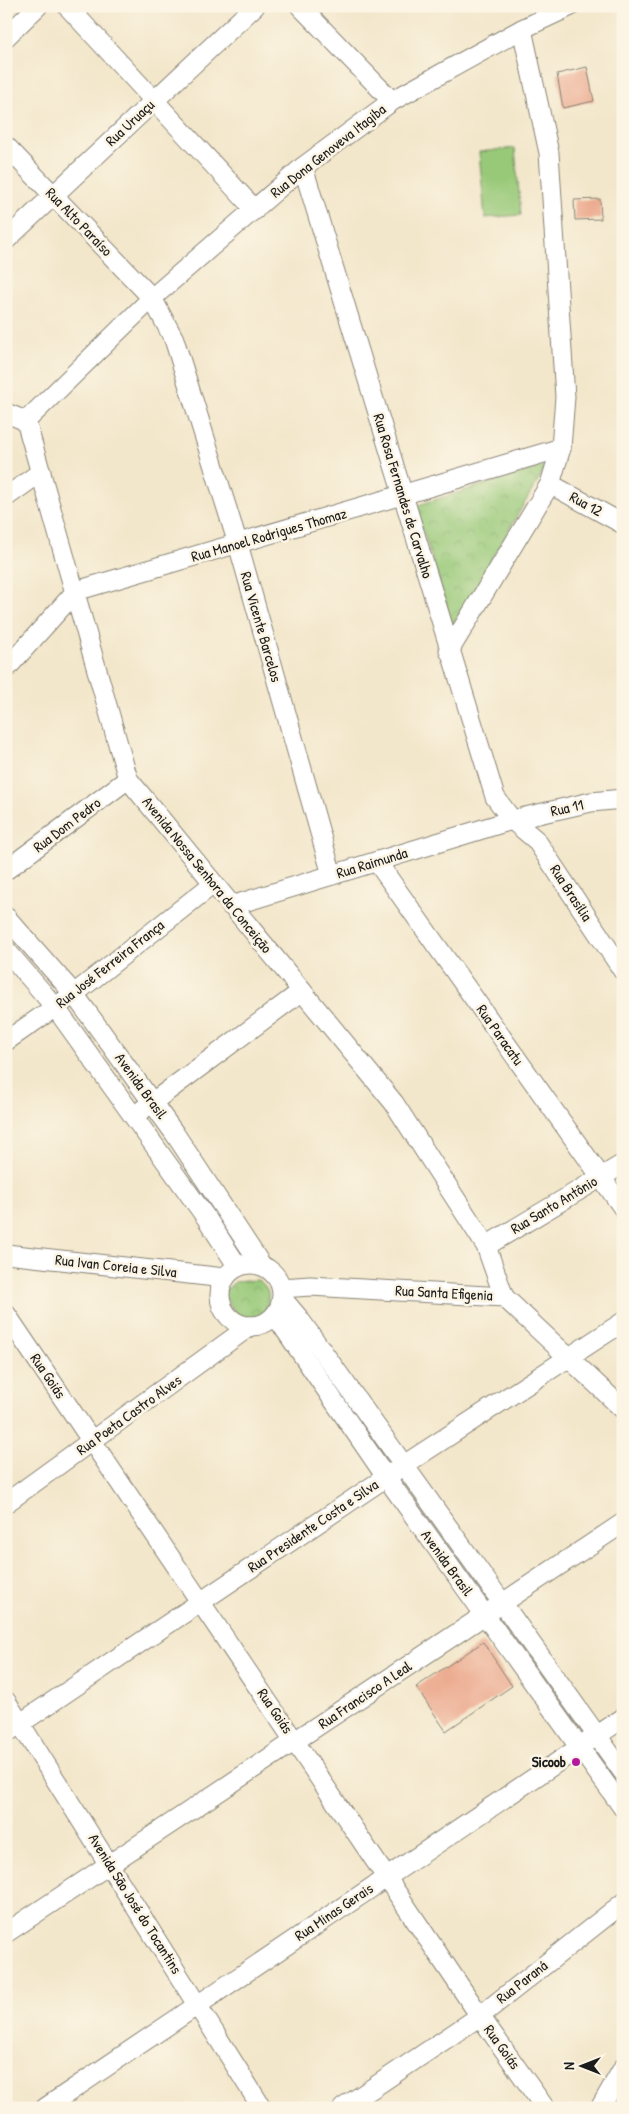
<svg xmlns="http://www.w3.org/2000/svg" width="629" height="2114" font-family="'Patrick Hand',sans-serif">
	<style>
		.park { fill: url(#park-crowns); stroke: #5a724a }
		.pitch { fill: #98c978; stroke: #5a724a }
		.building { fill: #ecac91 }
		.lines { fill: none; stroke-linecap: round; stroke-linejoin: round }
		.minor-casing { stroke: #888274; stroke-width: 21 }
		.minor { stroke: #fff; stroke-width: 19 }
		.poi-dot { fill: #b5179e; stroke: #fcf5e5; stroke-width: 2 }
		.labels { text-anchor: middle; stroke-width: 5; stroke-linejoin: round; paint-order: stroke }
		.street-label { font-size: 15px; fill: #1c1c1c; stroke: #fcf5e5 }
		.poi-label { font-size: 15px; font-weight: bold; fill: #1c1c1c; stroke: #fcf5e5; text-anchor: end }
	</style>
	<defs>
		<pattern id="park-crowns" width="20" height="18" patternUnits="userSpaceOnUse" patternTransform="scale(1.25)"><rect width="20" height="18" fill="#98c978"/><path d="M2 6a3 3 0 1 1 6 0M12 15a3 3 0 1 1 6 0" fill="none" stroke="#82ac67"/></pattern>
	</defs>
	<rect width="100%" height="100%" fill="#fcf5e5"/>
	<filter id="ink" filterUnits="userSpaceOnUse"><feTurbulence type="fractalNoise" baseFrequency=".02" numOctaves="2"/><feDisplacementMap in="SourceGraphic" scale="10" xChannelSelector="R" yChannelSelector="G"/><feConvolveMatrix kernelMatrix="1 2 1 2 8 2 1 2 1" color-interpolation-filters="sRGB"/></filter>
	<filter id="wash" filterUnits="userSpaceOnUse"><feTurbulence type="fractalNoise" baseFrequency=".0096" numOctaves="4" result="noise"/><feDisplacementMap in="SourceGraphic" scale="20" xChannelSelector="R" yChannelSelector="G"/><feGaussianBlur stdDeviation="1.12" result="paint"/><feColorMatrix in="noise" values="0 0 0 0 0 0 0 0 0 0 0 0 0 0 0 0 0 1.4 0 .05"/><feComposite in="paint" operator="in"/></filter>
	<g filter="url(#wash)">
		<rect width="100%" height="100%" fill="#f3e7cb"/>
		<!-- park -->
		<g class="park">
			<polygon points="547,465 453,625 415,506"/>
			<path d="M258 1280C271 1288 270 1299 265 1313L248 1322 239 1318 224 1295V1291L235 1282Z"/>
		</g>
		<!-- pitch -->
		<polygon class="pitch" points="515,148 521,215 485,218 479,152"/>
		<g id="blocks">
			<!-- building -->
			<g class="building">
				<polygon points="587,67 594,101 563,108 557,74"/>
				<polygon points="600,199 601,219 575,220 574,200"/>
				<polygon points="483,1642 512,1686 446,1731 416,1687"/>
			</g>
		</g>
	</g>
	<g filter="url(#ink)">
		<use href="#blocks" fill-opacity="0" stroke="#888274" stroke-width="1"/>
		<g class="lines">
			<!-- minor casing -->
			<g class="minor-casing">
				<g id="minor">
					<polyline points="67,6 255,210"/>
					<polyline points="300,6 392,101"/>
					<polyline points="6,37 38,6"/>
					<polyline points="6,146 152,298 174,339 238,544 332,875"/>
					<polyline points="303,167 495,797 512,820 536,840 623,971"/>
					<polyline points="6,240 255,6"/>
					<polyline points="6,413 26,421 128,779 394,1103 486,1246 504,1297"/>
					<polyline points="26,421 152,298 303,167 392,101 522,29 571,6"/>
					<polyline points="550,484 623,524"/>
					<polyline points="6,497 41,472"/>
					<polyline points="449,651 550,484 561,448 565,397 549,153 522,29"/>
					<polyline points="6,669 76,591 561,448"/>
					<polyline points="377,862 623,1208"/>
					<polyline points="6,870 128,779"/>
					<polyline points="231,906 512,820 591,802 623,799"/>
					<polyline points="6,917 74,994 175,1134 262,1266"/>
					<polyline points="6,950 55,1007 207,1219 238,1267"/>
					<polyline points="6,1041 74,994 213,884"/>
					<polyline points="142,1110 302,991"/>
					<polyline points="486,1246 623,1164"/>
					<polyline points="6,1254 225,1278"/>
					<circle cx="251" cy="1295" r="31"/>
					<polyline points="282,1288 310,1286 504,1297 623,1409"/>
					<polyline points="282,1298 298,1317 623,1772"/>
					<polyline points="6,1314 480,2016 545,2108"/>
					<polyline points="275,1315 386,1477 623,1808"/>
					<polyline points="6,1503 250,1326"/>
					<polyline points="6,1701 262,2108"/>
					<polyline points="6,1733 404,1465 623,1322"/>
					<polyline points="6,1933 623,1523"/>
					<polyline points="45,2108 623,1718"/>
					<polyline points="343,2108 480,2016 623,1903"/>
					<polyline points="600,2108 623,2068"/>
				</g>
			</g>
			<!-- minor -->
			<use href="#minor" class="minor"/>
		</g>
	</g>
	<!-- markers -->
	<circle class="poi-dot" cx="576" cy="1762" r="5"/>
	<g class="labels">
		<!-- street labels -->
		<g class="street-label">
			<text transform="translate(130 123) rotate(-43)" y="5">Rua Uruaçu</text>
			<text transform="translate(328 151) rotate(-38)" y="5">Rua Dona Genoveva Itagiba</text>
			<text transform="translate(79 222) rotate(46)" y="5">Rua Alto Paraíso</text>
			<text transform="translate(403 496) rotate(73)" y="5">Rua Rosa Fernandes de Carvalho</text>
			<text transform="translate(586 504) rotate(29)" y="5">Rua 12</text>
			<text transform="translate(269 535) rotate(-16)" y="5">Rua Manoel Rodrigues Thomaz</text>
			<text transform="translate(261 627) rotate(74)" y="5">Rua Vicente Barcelos</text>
			<text transform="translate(567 808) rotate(-13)" y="5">Rua 11</text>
			<text transform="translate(67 825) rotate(-37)" y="5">Rua Dom Pedro</text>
			<text transform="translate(372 863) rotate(-17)" y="5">Rua Raimunda</text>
			<text transform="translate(207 875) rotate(51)" y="5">Avenida Nossa Senhora da Conceição</text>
			<text transform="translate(571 893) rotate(57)" y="5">Rua Brasília</text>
			<text transform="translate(110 964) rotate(-38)" y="5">Rua José Ferreira França</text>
			<text transform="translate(500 1035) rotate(55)" y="5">Rua Paracatu</text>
			<text transform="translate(141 1086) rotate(54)" y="5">Avenida Brasil</text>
			<text transform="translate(554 1205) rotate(-31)" y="5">Rua Santo Antônio</text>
			<text transform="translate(116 1266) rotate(6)" y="5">Rua Ivan Coreia e Silva</text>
			<text transform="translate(444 1293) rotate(3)" y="5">Rua Santa Efigenia</text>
			<text transform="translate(48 1376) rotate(56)" y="5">Rua Goiás</text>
			<text transform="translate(129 1415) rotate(-36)" y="5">Rua Poeta Castro Alves</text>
			<text transform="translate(313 1526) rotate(-34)" y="5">Rua Presidente Costa e Silva</text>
			<text transform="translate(447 1563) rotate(54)" y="5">Avenida Brasil</text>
			<text transform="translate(365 1695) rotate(-34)" y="5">Rua Francisco A Leal</text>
			<text transform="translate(275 1711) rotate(56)" y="5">Rua Goiás</text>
			<text transform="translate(135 1904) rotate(58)" y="5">Avenida São José do Tocantins</text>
			<text transform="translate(334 1912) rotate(-34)" y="5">Rua Minas Gerais</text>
			<text transform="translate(522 1982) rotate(-38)" y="5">Rua Paraná</text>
			<text transform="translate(502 2047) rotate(54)" y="5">Rua Goiás</text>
		</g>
		<!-- poi labels -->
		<g class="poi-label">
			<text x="566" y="1767">Sicoob</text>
		</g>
	</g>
	<!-- margin -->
	<rect width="629" height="2114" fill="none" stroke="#fcf5e5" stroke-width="25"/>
	<!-- north arrow -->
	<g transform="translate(582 2066) rotate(270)" stroke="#fcf5e5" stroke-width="4" paint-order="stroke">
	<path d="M0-4L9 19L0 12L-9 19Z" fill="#1c1c1c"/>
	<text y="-8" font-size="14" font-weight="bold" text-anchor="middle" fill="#1c1c1c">N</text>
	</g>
</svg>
